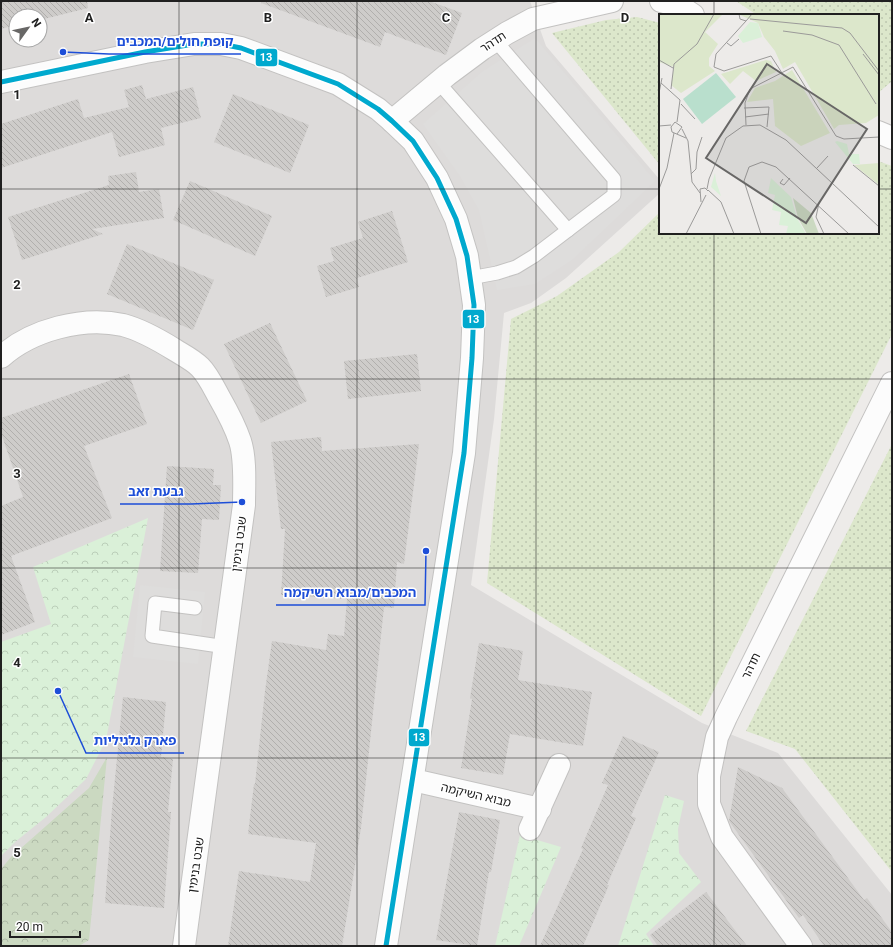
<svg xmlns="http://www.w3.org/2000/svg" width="893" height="947" font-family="Roboto,'Noto Sans Hebrew',sans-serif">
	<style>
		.residential { fill: #dddbda; fill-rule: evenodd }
		.grass { fill: url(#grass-dots) }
		.forest { fill: url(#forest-crowns) }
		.park { fill: url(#park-crowns) }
		.parking { fill: #dedddc }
		.building { fill: url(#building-back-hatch) }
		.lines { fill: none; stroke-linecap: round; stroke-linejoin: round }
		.service-casing { stroke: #c3c2c1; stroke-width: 15 }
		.minor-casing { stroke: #c3c2c1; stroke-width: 24 }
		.tertiary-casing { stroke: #c3c2c1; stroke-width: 24 }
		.service { stroke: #fcfcfc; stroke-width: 13 }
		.minor { stroke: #fcfcfc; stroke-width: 22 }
		.tertiary { stroke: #fcfcfc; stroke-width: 22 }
		.bus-1-casing { stroke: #fff; stroke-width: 8 }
		.bus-1 { stroke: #00a9ce; stroke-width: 5 }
		.grid { fill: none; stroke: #202020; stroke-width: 1; stroke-opacity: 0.55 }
		.labels { text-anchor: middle; stroke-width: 3; stroke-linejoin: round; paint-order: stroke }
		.street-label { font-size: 12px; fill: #202020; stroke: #fff }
		.inset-road { fill: none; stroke: #9b9a99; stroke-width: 1 }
		.view { fill: #686766; fill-opacity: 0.15; stroke: #686766; stroke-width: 2 }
		.inset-edge { fill: none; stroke: #202020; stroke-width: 2 }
		.grid-label { font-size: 13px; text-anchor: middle; font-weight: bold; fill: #202020; stroke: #fff; stroke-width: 3; stroke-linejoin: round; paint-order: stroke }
		.leader { fill: none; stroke: #1d4ed8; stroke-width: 1.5 }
		.callout-dot { fill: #1d4ed8; stroke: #fff; stroke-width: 1.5 }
		.callout-label { font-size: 13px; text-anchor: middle; font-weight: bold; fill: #1d4ed8; stroke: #fff; stroke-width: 3; stroke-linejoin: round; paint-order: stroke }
		.line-badge { stroke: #fff; stroke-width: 1.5 }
		.badge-label { font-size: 11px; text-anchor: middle; font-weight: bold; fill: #fff }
	</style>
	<defs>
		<pattern id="grass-dots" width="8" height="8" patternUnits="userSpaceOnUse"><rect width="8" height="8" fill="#dce7cb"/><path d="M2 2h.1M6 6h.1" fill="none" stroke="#bcc6ae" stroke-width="1.8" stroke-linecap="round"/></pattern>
		<pattern id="forest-crowns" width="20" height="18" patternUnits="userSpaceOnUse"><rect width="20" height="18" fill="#cbd9c1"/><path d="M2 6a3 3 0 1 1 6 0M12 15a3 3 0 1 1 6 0" fill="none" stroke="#aebaa6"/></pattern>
		<pattern id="park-crowns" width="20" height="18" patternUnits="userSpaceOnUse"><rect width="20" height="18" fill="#daf0d8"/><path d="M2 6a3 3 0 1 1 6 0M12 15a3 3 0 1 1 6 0" fill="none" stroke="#bbceb9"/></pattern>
		<pattern id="building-back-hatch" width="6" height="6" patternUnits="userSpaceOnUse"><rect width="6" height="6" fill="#ceccca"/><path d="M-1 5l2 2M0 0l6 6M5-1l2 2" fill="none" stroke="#b1afad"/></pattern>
	</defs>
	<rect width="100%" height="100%" fill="#edebe9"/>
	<!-- residential -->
	<path class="residential" d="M1 1H530L546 46 660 180V193L566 278 531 303 504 313 494 419 471 585 702 723 778 753 892 895V946H1ZM16 16H40V40H16Z"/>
	<!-- grass -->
	<g class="grass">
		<polygon points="736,1 892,1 892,80 891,82 878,93 878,15 757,15"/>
		<polygon points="637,17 660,23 660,165 552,33 606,20"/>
		<polygon points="878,161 892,166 892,334 701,716 487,583 511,319 557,296 619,252 660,212 660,233 878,233"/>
		<polygon points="892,444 892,872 795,749 746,731"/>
	</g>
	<!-- forest -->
	<polygon class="forest" points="107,757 89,940 79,946 1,946 1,869 11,857 89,788"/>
	<!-- park -->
	<g class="park">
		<polygon points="148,518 106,740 86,779 46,817 15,842 1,856 1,642 51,624 33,567"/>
		<polygon points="665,795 684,801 678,829 679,853 701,882 646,934 654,946 618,946"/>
		<polygon points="520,835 561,847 519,946 495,946"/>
	</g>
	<!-- parking -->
	<g class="parking">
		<polygon points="535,38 655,181 572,260 535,284 497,290 479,210 460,176 423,124 482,72"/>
		<polygon points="140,585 205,592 198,664 133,657"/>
	</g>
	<!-- building -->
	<g class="building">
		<polygon points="1,1 87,1 88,8 40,20 40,16 16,16 16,25 1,29"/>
		<polygon points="261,1 429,1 462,13 446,55 385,32 380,47 261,3"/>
		<polygon points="142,85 146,99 193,87 201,118 161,128 165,145 119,157 112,132 1,168 1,124 78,99 84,118 129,107 124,90"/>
		<polygon points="233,94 309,125 290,173 214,142"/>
		<polygon points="136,172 139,192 159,189 164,218 92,229 103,234 22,260 8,217 109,185 108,176"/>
		<polygon points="190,181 272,216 255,256 173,220"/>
		<polygon points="392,211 408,262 357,278 359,287 326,297 317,266 334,261 330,248 363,238 358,222"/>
		<polygon points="127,244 214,280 193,330 107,294"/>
		<polygon points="270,323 307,401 261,423 224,344"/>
		<polygon points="417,354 421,391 348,399 344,361"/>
		<polygon points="129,374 147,424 84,446 112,518 11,556 35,622 1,635 1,506 23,497 1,433 1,418"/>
		<polygon points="321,437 322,451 419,444 404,564 397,562 394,608 384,607 361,828 342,946 228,946 239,871 310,882 316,843 248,834 254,784 255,784 265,691 272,641 326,650 328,634 344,636 347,599 281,595 285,529 281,529 271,442"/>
		<polygon points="167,466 214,469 213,485 221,485 219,520 202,519 198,573 160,571"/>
		<polygon points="479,643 523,651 518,680 592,692 583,746 510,734 503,775 461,768 472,699 470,698"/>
		<polygon points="123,697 166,702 161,757 173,759 168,812 171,812 164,908 105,903 112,809"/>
		<polygon points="623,736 659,752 631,816 636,818 607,885 609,885 583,946 540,946 583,849 581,848 608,785 602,783"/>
		<polygon points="738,767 782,788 864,900 867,898 892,932 892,946 824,946 803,915 799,918 729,821"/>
		<polygon points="459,812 500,820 491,872 489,872 477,946 436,940"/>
		<polygon points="706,892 747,946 658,946 650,935"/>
	</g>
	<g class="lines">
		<!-- service casing -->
		<g class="service-casing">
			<g id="service">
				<polyline points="438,82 568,230"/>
				<polyline points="470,278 497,273 516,267 534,256 614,195 614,179 495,40"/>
				<polyline points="195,608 155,603 152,636 226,647"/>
			</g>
		</g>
		<!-- minor casing -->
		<g class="minor-casing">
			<g id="minor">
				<polyline points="661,1 681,7 693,15"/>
				<polyline points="392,121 447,75 482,49 507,33 533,19 612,1"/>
				<polyline points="878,132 892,138"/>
				<path d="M1 357C31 330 83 316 123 325 142 330 159 340 175 350 183 355 193 360 200 367 208 375 214 388 219 397 227 411 235 426 240 441 246 459 244 486 244 505L184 946"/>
				<polyline points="413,780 540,809"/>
				<polyline points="530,829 559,765"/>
				<polyline points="801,946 722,837 709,804 709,776 717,737 726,717 892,383"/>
			</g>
		</g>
		<!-- tertiary casing -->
		<g class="tertiary-casing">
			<polyline id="tertiary" points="1,82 145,52 194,44 221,44 241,48 338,84 378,109 392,121 413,141 437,178 456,219 467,256 474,305 472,358 464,453 386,946"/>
		</g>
		<!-- service -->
		<use href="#service" class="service"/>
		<!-- minor -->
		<use href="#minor" class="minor"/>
		<!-- tertiary -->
		<use href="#tertiary" class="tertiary"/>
		<!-- bus-1 casing -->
		<g class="bus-1-casing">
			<polyline id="bus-1" points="1,82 145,52 194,44 221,44 241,48 338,84 378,109 392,121 413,141 437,178 456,219 467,256 474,305 472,358 464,453 386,946"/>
		</g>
		<!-- bus-1 -->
		<use href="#bus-1" class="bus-1"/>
	</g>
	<!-- grid -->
	<path class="grid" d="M179 1V946M357 1V946M536 1V946M714 1V15M1 189H660M878 189H892M714 233V946M1 379H892M1 568H892M1 758H892"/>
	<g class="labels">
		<!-- street labels -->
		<g class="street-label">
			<text transform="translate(493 42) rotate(-33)" y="4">תדהר</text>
			<text transform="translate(239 544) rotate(-83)" y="4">שבט בנימין</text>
			<text transform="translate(751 666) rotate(-64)" y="4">תדהר</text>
			<text transform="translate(476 795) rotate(13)" y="4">מבוא השיקמה</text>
			<text transform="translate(196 865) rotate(-82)" y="4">שבט בנימין</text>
		</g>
	</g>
	<!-- overview -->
	<g transform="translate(659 14)">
		<rect width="220" height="220" fill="#edebe9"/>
		<path d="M0 0H64L46 18 59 30 50 44V52L56 57 22 79 12 71 15 53 0 48ZM79 0H220V101L207 109 180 111 175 115 136 48 124 55 116 37 105 23 99 9ZM107 46 112 47 117 58 97 67 84 57 71 70 62 60ZM133 56 171 119 142 132 116 112 114 85 88 88 96 74 116 67ZM220 149V171L195 151Z" fill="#dce7cb"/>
		<path d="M134 184 152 199 160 220H148L139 204Z" fill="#cbd9c1"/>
		<path d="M91 8 99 9 103 23 84 29 79 22ZM178 127 188 130 190 140H200L201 150H194L176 128ZM56 159 57 167 62 182 52 173ZM112 164 132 183 138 204 147 220H127L129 212 120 211 122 198 113 196 116 181 109 179Z" fill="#daf0d8"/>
		<path d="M57 59 77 83 43 110 24 85Z" fill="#b9dfcd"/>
		<path class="inset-road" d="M80 0 81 5 87 7 93 0M91 5 183 14 191 19 220 57M87 7 57 40 55 53 65 57 112 42 123 59M124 17 153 21 180 31 217 90M68 29 72 32 80 25M204 40 220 61M0 46 14 54M2 69 21 86 18 108M12 75 15 50 38 30 55 0M0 79 3 64M22 90 36 105M85 94 110 93 108 113M86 103 110 100M87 111 86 89 91 75 134 53 177 122 185 125 220 123M0 112 12 111M23 115 29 127 33 168 41 179M18 120 23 113 16 108 12 113 13 118 27 124M194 151 220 172M158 154 169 142M32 160 37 155 38 138 43 123M124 165 121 169 125 171 131 164M0 175 8 154 15 119M48 175 50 165 67 124 84 112 101 111 127 126 220 213M49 176 62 188 75 220M42 188 41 175 46 174 49 177M160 189 157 203 165 220M27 220 47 181M102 220 85 167 90 153 103 148 117 153 190 220"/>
		<path class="view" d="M108 50 208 115 147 209 47 144Z"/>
		<rect width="220" height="220" class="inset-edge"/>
	</g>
	<g class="grid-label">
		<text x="89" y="22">A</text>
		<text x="268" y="22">B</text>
		<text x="446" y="22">C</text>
		<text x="625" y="22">D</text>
		<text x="17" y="99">1</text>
		<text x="17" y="289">2</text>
		<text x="17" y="478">3</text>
		<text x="17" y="667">4</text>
		<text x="17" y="857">5</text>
	</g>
	<!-- callouts -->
	<path class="leader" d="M63 52L109 54H241M242 502L191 504H120M426 551L425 605H276M58 691L86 753H184"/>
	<g class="callout-dot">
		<circle cx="63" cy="52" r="4"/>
		<circle cx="242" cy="502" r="4"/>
		<circle cx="426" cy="551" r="4"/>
		<circle cx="58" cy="691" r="4"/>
	</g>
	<g class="callout-label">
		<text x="175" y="46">קופת חולים/המכבים</text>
		<text x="156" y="496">גבעת זאב</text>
		<text x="350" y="597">המכבים/מבוא השיקמה</text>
		<text x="135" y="745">פארק גלגיליות</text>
	</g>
	<g class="line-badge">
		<rect x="255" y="48" width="23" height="19" rx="4" fill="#00a9ce"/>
		<rect x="462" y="309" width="23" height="20" rx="4" fill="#00a9ce"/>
		<rect x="408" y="728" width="22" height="19" rx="4" fill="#00a9ce"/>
	</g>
	<g class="badge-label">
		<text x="266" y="61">13</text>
		<text x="473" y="323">13</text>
		<text x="419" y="741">13</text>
	</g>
	<!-- border -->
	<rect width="893" height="947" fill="none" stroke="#202020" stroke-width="4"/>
	<!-- north arrow -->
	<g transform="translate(28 28) rotate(57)"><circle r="19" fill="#ffffff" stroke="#a6a6a6"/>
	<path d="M0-3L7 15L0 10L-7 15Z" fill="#686766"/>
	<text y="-6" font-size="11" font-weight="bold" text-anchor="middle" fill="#202020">N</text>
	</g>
	<!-- scale -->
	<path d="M10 931v6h70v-6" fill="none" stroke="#202020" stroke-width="2"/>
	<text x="16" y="931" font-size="12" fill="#202020" stroke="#ffffff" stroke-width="3" paint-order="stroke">20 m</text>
</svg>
